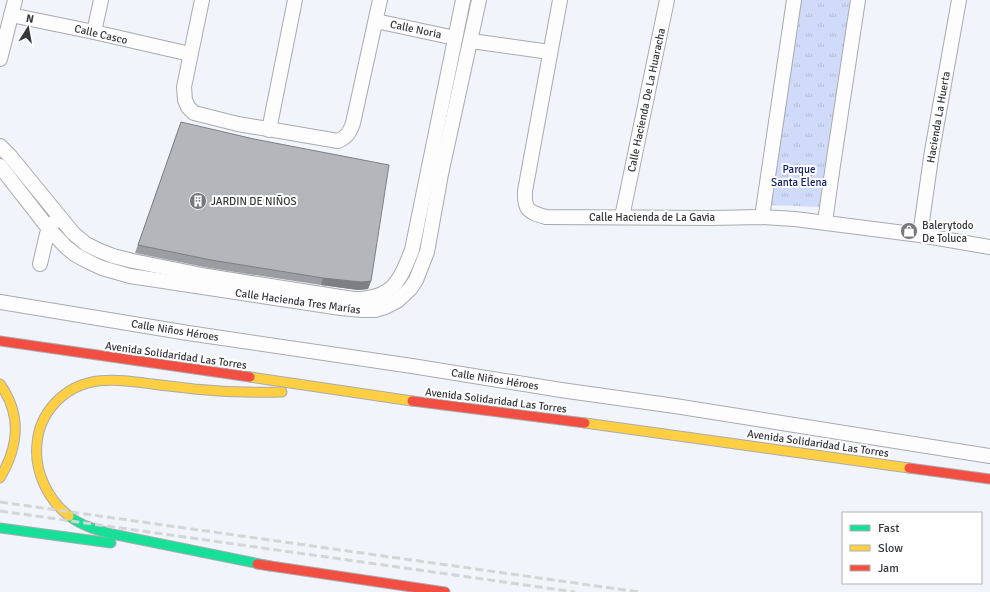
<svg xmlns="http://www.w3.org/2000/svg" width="990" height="592" font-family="Signika,sans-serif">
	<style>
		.park { fill: url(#park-tufts) }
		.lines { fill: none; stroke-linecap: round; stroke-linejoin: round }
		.street-casing { stroke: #a8aaaf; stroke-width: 16 }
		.fast-casing { stroke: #a8aaaf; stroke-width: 11 }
		.slow-casing { stroke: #a8aaaf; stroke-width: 11 }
		.jam-casing { stroke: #a8aaaf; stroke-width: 11 }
		.street { stroke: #fdfdfe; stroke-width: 14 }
		.fast { stroke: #16e098; stroke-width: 9 }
		.slow { stroke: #ffcf43; stroke-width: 9 }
		.jam { stroke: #f24e42; stroke-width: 9 }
		.rail { stroke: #d4d5d7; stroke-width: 3; stroke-dasharray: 8 4; stroke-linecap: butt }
		.wall { fill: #9b9da1 }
		.shaded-wall { fill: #7e7f83 }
		.building { fill: #b4b6bb; stroke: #7e7f83 }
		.labels { text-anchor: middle; stroke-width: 4; stroke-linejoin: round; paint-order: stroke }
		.street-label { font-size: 11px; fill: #34363a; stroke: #fff }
		.park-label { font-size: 11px; fill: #10206f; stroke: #fff }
		.poi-label { font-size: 11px; fill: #34363a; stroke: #fff; text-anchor: start }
	</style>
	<defs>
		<pattern id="park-tufts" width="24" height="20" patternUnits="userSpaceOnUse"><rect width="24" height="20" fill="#cfdbf8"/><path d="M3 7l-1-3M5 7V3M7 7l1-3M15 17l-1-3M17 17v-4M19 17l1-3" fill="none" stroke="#b2bdd5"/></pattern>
	</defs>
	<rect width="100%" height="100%" fill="#f2f4fb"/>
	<!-- park -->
	<polygon class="park" points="801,0 851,0 821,207 769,205"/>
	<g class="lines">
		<!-- street casing -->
		<g class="street-casing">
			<g id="street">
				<path d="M202 0 184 87 185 100 188 107 194 113 238 124 338 141C347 137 350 132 353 123L380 0"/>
				<path d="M560 0 525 191C524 211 529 212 546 217L710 218 762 217 795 219 920 235 990 247"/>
				<polyline points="11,15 94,32 190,54"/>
				<polyline points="376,21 455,38"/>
				<polyline points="94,32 101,0"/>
				<polyline points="471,41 550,52"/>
				<polyline points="0,59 15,0"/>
				<polyline points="269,130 295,0"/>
				<path d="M0 146 10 156 73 233 86 244 98 250 113 256 133 261 207 276 353 299C392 299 399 283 412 250L463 0"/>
				<polyline points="0,166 49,229 66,247 76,255 89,262 102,268 130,276 341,308 362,310 375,310 385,307 397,301 410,289 416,280 427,252 441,174 479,0"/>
				<polyline points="622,217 667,0"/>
				<polyline points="762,217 794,0"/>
				<polyline points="825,222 833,165 858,0"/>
				<polyline points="920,235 932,151 959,0"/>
				<polyline points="40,264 47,234 53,223"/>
				<polyline points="0,302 188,333 412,366 561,390 675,406 990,456"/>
			</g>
		</g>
		<!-- fast casing -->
		<g class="fast-casing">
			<g id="fast">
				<path d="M69 516C82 526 97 530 112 534L270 566"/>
				<polyline points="0,528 111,543"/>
			</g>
		</g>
		<!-- slow casing -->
		<g class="slow-casing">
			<g id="slow">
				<polyline points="250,377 412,401"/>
				<path d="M0 384C22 415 19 446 0 478"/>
				<polyline points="585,423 909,468"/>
				<path d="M69 516C48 500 34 471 37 444 38 428 44 415 55 403 82 374 116 379 152 384 166 386 180 387 194 389 223 392 252 393 282 392"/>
			</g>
		</g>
		<!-- jam casing -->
		<g class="jam-casing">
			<g id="jam">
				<polyline points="0,341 250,377"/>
				<polyline points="412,401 585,423"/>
				<polyline points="909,468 990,479"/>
				<polyline points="257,564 445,592"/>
			</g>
		</g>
		<!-- street -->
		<use href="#street" class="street"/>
		<!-- fast -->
		<use href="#fast" class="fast"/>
		<!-- slow -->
		<use href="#slow" class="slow"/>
		<!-- jam -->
		<use href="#jam" class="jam"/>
		<!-- rail -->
		<g class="rail">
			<polyline points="0,502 639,592"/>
			<polyline points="0,511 575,592"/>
		</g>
	</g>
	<!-- wall -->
	<polygon class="wall" points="181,122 371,281 368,289 358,290 321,285 209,268 135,253"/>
	<!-- shaded-wall -->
	<polygon class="shaded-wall" points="323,278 371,281 368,289 358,290 321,285"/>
	<!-- building -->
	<polygon class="building" points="181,122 254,139 389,165 371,281 361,282 323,278 211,260 138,245"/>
	<!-- icons -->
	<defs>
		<g id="building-disc" transform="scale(0.9)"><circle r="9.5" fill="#76787e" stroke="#fff"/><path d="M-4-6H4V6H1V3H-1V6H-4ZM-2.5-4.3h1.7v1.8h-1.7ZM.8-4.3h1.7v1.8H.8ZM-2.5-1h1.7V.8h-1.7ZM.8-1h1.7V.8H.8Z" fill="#fff"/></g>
		<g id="shop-disc" transform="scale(0.9)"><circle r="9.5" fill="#76787e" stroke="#fff"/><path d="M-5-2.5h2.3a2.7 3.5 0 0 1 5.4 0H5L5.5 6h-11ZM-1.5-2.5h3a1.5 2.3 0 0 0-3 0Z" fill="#fff"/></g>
	</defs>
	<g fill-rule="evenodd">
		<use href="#building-disc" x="198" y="201"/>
		<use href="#shop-disc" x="909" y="231"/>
	</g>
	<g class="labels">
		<!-- street labels -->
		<g class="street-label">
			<text transform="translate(416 29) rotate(12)" y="4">Calle Noria</text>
			<text transform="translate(101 34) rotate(13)" y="4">Calle Casco</text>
			<text transform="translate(646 100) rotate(-78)" y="4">Calle Hacienda De La Huaracha</text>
			<text transform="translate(938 117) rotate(-80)" y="4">Hacienda La Huerta</text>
			<text x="652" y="221">Calle Hacienda de La Gavia</text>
			<text transform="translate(298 301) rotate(8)" y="4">Calle Hacienda Tres Marías</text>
			<text transform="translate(175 330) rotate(9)" y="4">Calle Niños Héroes</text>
			<text transform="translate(176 355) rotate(8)" y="4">Avenida Solidaridad Las Torres</text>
			<text transform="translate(495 379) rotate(9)" y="4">Calle Niños Héroes</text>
			<text transform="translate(496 400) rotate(7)" y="4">Avenida Solidaridad Las Torres</text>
			<text transform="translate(818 443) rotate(8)" y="4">Avenida Solidaridad Las Torres</text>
		</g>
		<!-- park labels -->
		<g class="park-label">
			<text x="799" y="173">Parque<tspan x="799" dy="13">Santa Elena</tspan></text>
		</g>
		<!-- poi labels -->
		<g class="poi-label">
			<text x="211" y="205">JARDIN DE NIÑOS</text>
			<text x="922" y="229">Balerytodo<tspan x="922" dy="13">De Toluca</tspan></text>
		</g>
	</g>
	<!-- legend -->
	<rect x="842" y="512" width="140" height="72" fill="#ffffff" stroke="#aeafb0"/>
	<rect x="850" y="525" width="20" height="6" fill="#16e098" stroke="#aeafb0"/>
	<text x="878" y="532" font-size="12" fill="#34363a">Fast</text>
	<rect x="850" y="545" width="20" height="6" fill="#ffcf43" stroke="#aeafb0"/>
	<text x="878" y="552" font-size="12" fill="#34363a">Slow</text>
	<rect x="850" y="565" width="20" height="6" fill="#f24e42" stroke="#aeafb0"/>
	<text x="878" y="572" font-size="12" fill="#34363a">Jam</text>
	<!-- north arrow -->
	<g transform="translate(28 28) rotate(11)" stroke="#ffffff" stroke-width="3" paint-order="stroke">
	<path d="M0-3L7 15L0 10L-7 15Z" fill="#34363a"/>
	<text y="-6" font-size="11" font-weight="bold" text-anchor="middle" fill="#34363a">N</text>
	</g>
</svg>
